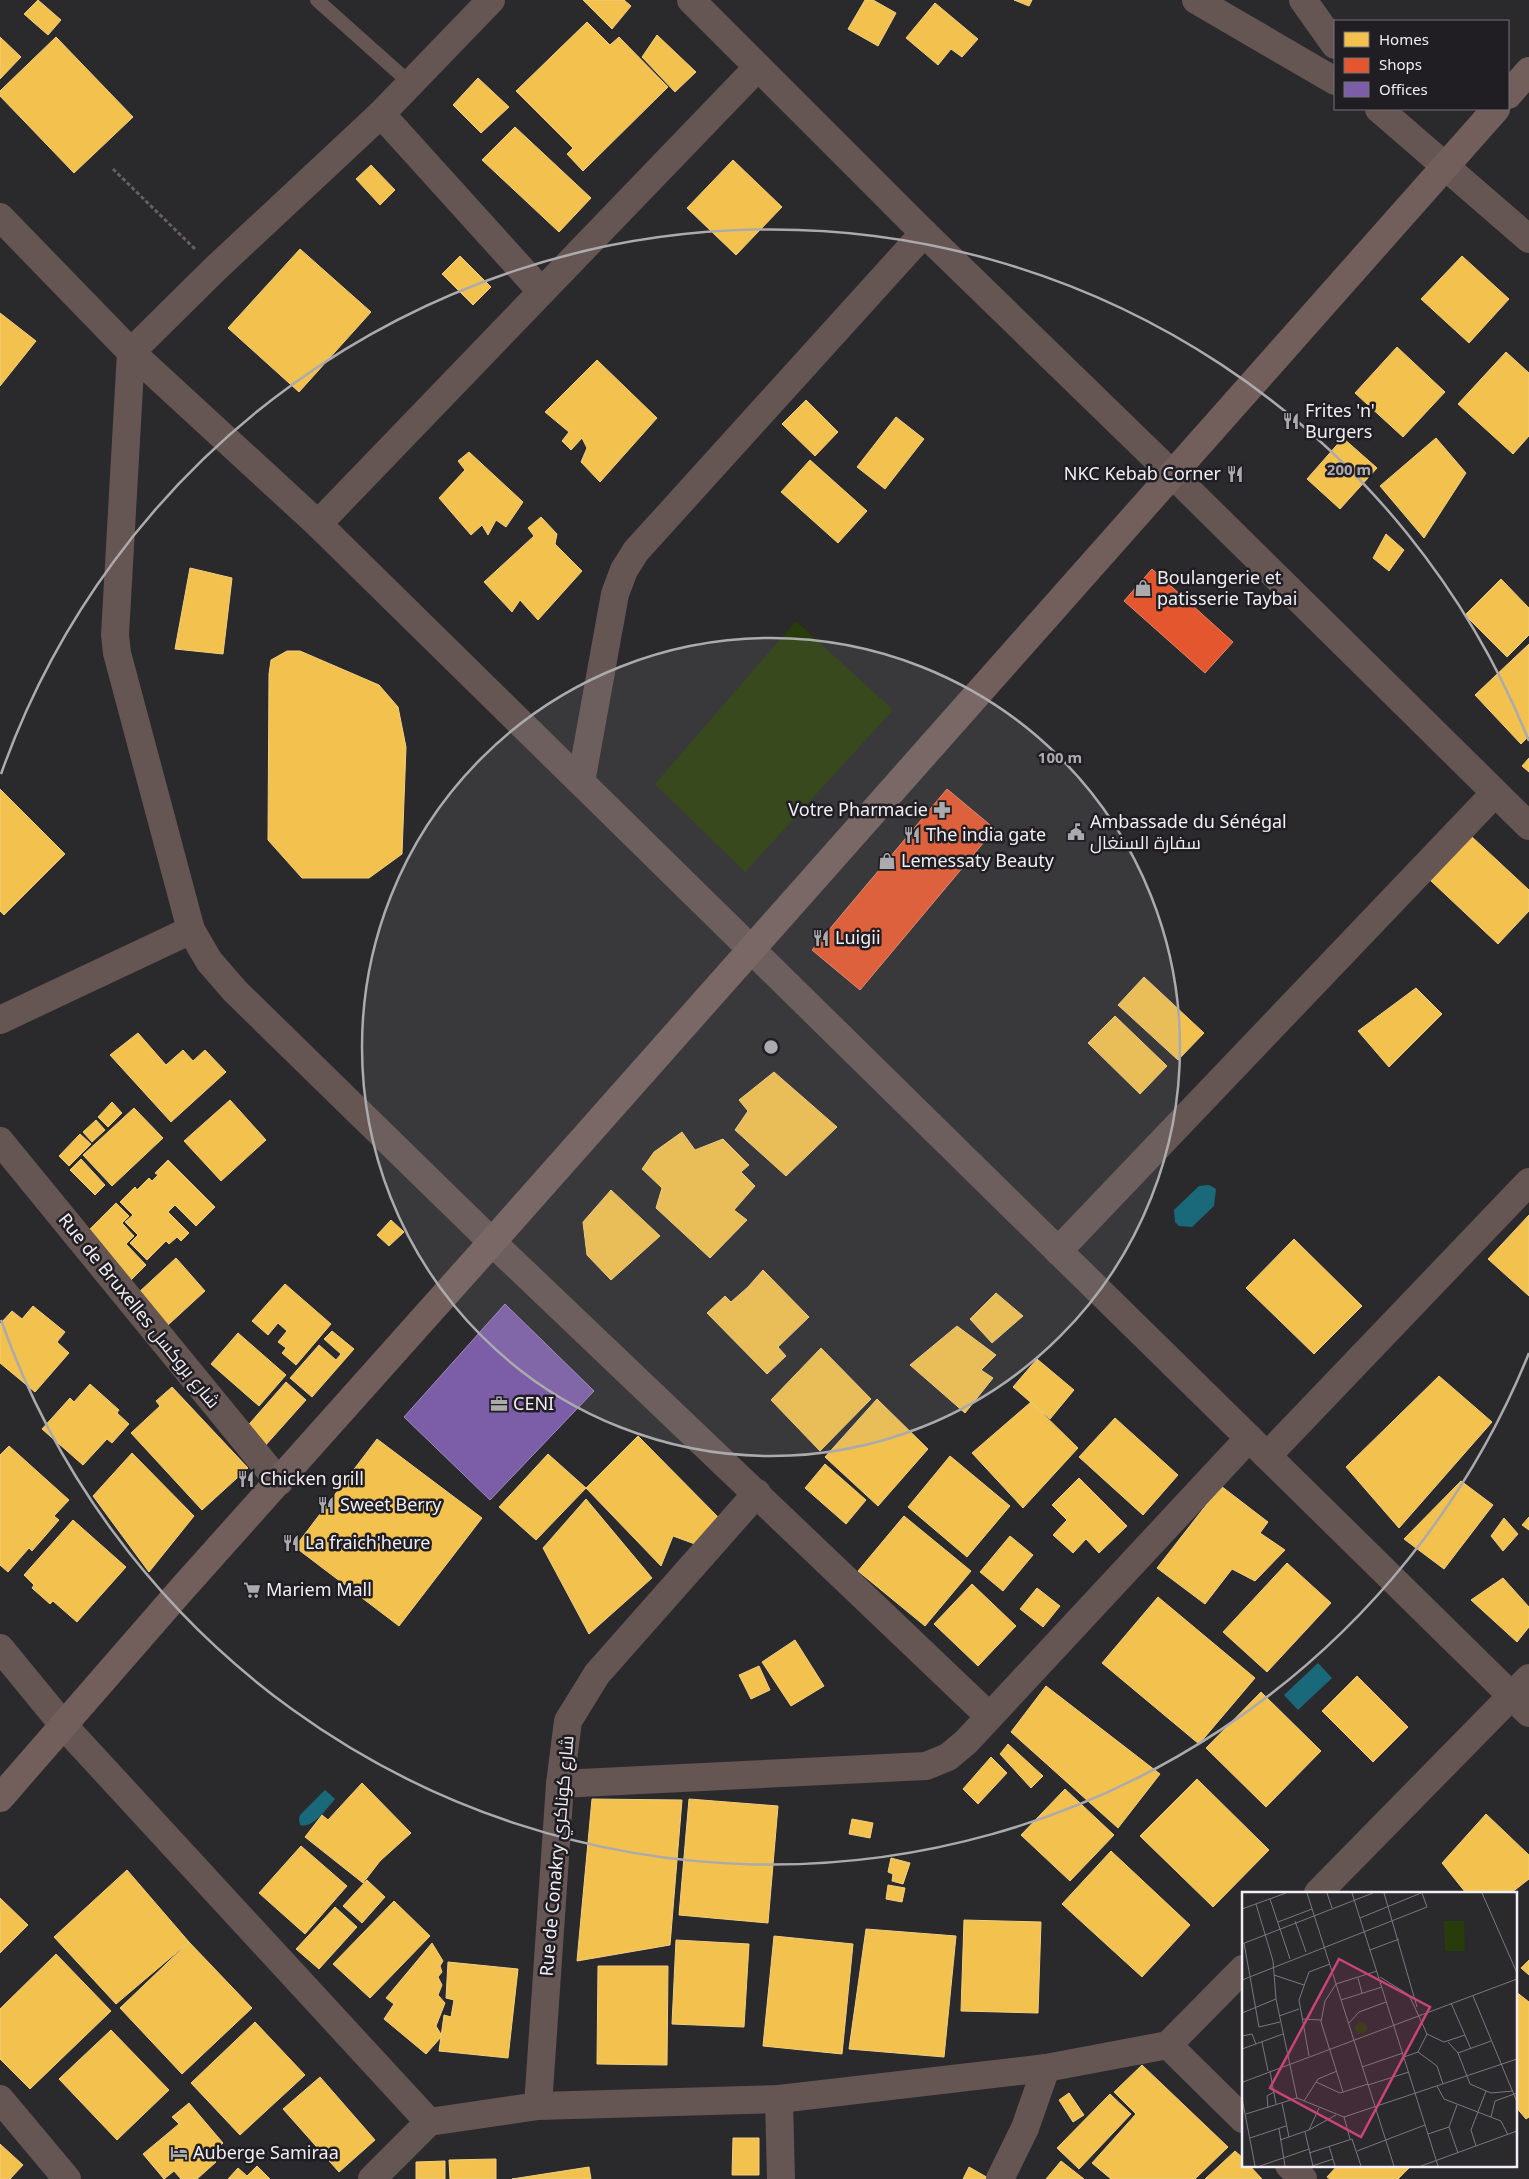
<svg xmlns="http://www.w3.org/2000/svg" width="1529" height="2179" font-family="'Noto Sans',Cairo,sans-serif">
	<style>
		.green { fill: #283c0b }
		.water { fill: #1a697a }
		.homes { fill: #f2c14e; stroke: #f2cf80 }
		.shops { fill: #e4572e; stroke: #e88569 }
		.offices { fill: #7b5ea7; stroke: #9e8abe }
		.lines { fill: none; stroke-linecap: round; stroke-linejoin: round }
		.path { stroke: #685f5e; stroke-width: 3; stroke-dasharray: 4 2.5; stroke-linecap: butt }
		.lane { stroke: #655553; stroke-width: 14 }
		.street { stroke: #655553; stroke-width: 28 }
		.secondary { stroke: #725f5c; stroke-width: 28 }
		.ring { fill: none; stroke: #abaaad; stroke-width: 2.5 }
		.labels { text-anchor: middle; stroke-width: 5; stroke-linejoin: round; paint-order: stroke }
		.poi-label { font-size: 18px; fill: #f1eff3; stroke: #201e23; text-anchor: start }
		.street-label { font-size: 18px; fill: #f1eff3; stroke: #201e23 }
		.inset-road { fill: none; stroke: #7a787c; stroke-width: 1 }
		.view { fill: #cb4379; fill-opacity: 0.15; stroke: #cb4379; stroke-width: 2.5 }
		.inset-edge { fill: none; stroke: #f1eff3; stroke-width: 2.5 }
		.centre { fill: #abaaad; stroke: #201e23; stroke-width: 2.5 }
		.ring-label { font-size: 15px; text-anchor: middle; font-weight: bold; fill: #abaaad; stroke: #201e23; stroke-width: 5; stroke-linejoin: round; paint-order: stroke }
	</style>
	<rect width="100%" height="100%" fill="#2a292c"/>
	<!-- green -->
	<polygon class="green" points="796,621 893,710 745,872 655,784"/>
	<!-- water -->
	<g class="water">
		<polygon points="1209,1185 1216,1189 1214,1206 1192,1227 1179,1226 1175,1222 1174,1210 1199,1186"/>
		<polygon points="1318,1663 1332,1678 1298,1710 1284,1695"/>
		<path d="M325 1790 335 1799C327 1808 313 1829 300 1825L299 1819 300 1815Z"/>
	</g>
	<!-- homes -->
	<g class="homes">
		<polygon points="38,0 61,20 48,35 24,14"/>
		<polygon points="583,0 624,0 631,6 612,29"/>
		<polygon points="865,0 873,0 896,13 878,46 848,29"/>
		<polygon points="1014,0 1032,0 1029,6"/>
		<polygon points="935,3 978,39 962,57 951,49 938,65 906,38"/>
		<polygon points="587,22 610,45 619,37 668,87 583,171 567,154 573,148 516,91"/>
		<polygon points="657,35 696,72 675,92 642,57"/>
		<polygon points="0,37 21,57 0,79"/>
		<polygon points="56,37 133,117 74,173 0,96 0,91"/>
		<polygon points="478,78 509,107 481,133 453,105"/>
		<polygon points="515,127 591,198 559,232 482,160"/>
		<polygon points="733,160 782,207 736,255 687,208"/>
		<polygon points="371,165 395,190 380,205 356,179"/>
		<polygon points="300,249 371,312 299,392 228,328"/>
		<polygon points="460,256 491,287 473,305 442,274"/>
		<polygon points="1462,256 1509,299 1469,343 1421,299"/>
		<polygon points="0,313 36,341 0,386"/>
		<polygon points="1397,347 1445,392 1403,437 1355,393"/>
		<polygon points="1506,352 1529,373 1529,436 1513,454 1458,404"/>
		<polygon points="597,360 657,418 600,482 581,462 587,448 582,438 571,450 562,441 569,432 545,412"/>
		<polygon points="806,400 838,432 815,456 782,424"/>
		<polygon points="896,417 924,439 885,489 857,467"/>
		<polygon points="1343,438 1377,468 1340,509 1307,479"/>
		<polygon points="1436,438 1466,473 1424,538 1380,486"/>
		<polygon points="469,452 523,502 506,527 496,520 488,535 482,525 471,535 439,498 465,470 458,461"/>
		<polygon points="810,460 867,511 838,543 781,492"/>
		<polygon points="541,517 557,534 555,544 582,571 538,620 520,600 512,612 484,582 534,536 528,528"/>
		<polygon points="1386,534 1404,550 1389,571 1373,558"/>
		<polygon points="190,568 232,578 223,654 175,649"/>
		<polygon points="1501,579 1529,608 1529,635 1507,657 1465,615"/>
		<polygon points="1529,644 1529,736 1521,744 1475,695"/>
		<polygon points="287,651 300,651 379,685 398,707 406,747 402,854 369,878 302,878 268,840 269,674 271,660"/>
		<polygon points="1529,758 1529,772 1522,766"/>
		<polygon points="0,789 65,854 4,915 0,911"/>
		<polygon points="1471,836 1529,890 1529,911 1498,944 1430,880"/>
		<polygon points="1144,977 1204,1033 1178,1060 1118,1005"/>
		<polygon points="1416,988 1442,1014 1389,1067 1358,1031"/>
		<polygon points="1115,1016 1167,1066 1140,1094 1088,1043"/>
		<polygon points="138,1033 166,1065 183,1050 193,1061 205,1050 226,1072 171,1122 110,1055"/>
		<polygon points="774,1072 837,1127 786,1176 735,1130 748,1111 739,1100"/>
		<polygon points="230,1100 266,1140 221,1181 184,1141"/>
		<polygon points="112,1102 122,1113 108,1127 98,1117"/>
		<polygon points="134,1108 163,1138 112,1186 83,1155"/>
		<polygon points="96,1120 105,1130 92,1142 83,1132"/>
		<polygon points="682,1132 695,1150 723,1139 749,1165 741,1172 755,1186 734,1210 747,1220 710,1258 656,1208 662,1188 642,1169 654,1152"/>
		<polygon points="80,1134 91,1144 69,1166 59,1156"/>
		<polygon points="81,1159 105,1185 95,1195 70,1170"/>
		<polygon points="168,1160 215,1207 196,1226 175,1205 168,1212 189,1233 181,1241 177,1237 169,1244 166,1241 147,1260 130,1243 138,1235 125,1222 133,1215 120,1202 135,1187 137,1190 149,1178 152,1181 158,1175 155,1173"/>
		<polygon points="611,1190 660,1236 611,1280 587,1255 583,1222"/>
		<polygon points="116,1203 129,1216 122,1223 134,1236 126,1244 146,1265 130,1281 85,1234"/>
		<polygon points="1529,1215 1529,1296 1488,1259"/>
		<polygon points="391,1220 404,1232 389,1246 377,1235"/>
		<polygon points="1294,1239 1362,1306 1314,1354 1246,1288"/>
		<polygon points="176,1258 205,1291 168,1325 138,1293"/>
		<polygon points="763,1270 809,1317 778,1347 786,1356 767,1374 707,1313 725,1296 731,1302 748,1287"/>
		<polygon points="285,1284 331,1324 296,1365 282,1353 286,1348 278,1342 287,1331 278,1323 268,1335 252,1321"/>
		<polygon points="996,1293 1023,1316 992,1343 970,1319"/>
		<polygon points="33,1306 65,1332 57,1342 69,1353 35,1392 0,1363 0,1324 12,1311 22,1319"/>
		<polygon points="957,1326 996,1355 981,1370 993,1378 965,1413 910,1365"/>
		<polygon points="332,1331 354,1349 312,1397 290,1378 319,1345 336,1360 341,1354 324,1339"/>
		<polygon points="238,1333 286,1375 259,1406 211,1364"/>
		<polygon points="821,1348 871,1399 820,1451 771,1400"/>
		<polygon points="1037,1359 1074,1390 1050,1419 1013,1387"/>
		<polygon points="1439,1376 1492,1422 1399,1528 1346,1467"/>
		<polygon points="286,1382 306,1400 264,1447 244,1430"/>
		<polygon points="90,1384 119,1410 117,1413 129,1424 112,1443 107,1439 83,1465 42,1429 70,1398 74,1402"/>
		<polygon points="172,1387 248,1468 202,1510 131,1433 160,1406 156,1401"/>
		<polygon points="877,1399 928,1449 878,1506 825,1457"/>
		<polygon points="1031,1402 1078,1448 1023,1508 972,1453"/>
		<polygon points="1115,1418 1178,1475 1143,1515 1079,1457"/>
		<polygon points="638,1436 720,1519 695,1544 673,1536 661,1566 586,1488"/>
		<polygon points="377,1439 482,1518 399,1626 295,1547"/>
		<polygon points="9,1446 69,1500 54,1516 59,1520 32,1551 29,1548 8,1572 0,1565 0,1455"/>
		<polygon points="132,1453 194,1516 149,1572 93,1496"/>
		<polygon points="548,1454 586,1488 536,1540 499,1507"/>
		<polygon points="950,1456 1010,1506 967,1557 908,1507"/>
		<polygon points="825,1464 866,1500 846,1524 805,1488"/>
		<polygon points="1079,1478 1127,1526 1099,1553 1086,1539 1073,1553 1053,1535 1067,1520 1052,1505"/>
		<polygon points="1461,1481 1493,1505 1444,1569 1404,1539"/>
		<polygon points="1221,1486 1268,1522 1260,1533 1285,1550 1255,1581 1232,1569 1205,1604 1157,1568"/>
		<polygon points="586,1499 652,1578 589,1634 543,1548"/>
		<polygon points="904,1516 971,1571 925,1626 858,1571"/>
		<polygon points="1529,1517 1529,1530 1522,1525"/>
		<polygon points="1504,1518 1518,1534 1503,1551 1491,1536"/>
		<polygon points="73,1520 126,1567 77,1622 53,1601 50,1604 32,1588 34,1585 24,1575"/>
		<polygon points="1010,1536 1033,1555 1003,1591 980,1572"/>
		<polygon points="1287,1563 1331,1603 1267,1672 1223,1632"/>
		<polygon points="1503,1578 1529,1607 1529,1627 1517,1642 1471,1600"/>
		<polygon points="972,1584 1016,1626 978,1666 934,1624"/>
		<polygon points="1037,1588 1060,1606 1043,1627 1020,1609"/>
		<polygon points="1158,1597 1255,1678 1199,1744 1102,1663"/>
		<polygon points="795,1640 824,1686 791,1706 762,1662"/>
		<polygon points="759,1666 770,1690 751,1699 739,1675"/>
		<polygon points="1357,1676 1408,1727 1373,1762 1322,1711"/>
		<polygon points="1046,1686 1160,1774 1118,1828 1011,1732"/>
		<polygon points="1261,1692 1321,1751 1266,1807 1206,1748"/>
		<polygon points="1008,1744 1043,1776 1031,1788 1000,1754"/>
		<polygon points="991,1757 1007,1773 978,1804 963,1789"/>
		<polygon points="1197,1779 1269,1850 1213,1907 1140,1836"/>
		<polygon points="362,1783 411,1833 380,1861 363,1883 305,1837 322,1815 328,1820"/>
		<polygon points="1065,1789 1114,1835 1070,1881 1021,1835"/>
		<polygon points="592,1799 682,1800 670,1945 577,1961"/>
		<polygon points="689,1799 778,1806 768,1923 679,1915"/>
		<polygon points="1486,1814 1529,1855 1529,1879 1511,1893 1466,1893 1442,1863"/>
		<polygon points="852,1819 873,1823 870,1838 849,1834"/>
		<polygon points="301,1846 347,1886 305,1934 259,1893"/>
		<polygon points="1111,1851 1190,1925 1142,1977 1062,1904"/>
		<polygon points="891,1858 910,1863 903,1884 892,1881 893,1874 888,1872"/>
		<polygon points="127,1870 189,1942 116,2004 54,1937"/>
		<polygon points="367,1880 385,1897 362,1923 343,1906"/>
		<polygon points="888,1885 905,1888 902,1902 886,1899"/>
		<polygon points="0,1898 28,1925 0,1953"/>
		<polygon points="394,1901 430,1936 370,1998 333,1964"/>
		<polygon points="335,1907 357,1927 319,1969 296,1949"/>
		<polygon points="964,1920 1041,1922 1038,2013 961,2011"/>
		<polygon points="866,1929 956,1936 944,2057 849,2049"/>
		<polygon points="774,1936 853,1944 842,2054 763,2046"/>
		<polygon points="676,1940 749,1944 744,2027 672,2024"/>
		<polygon points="189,1942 252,2008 182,2074 120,2008"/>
		<polygon points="432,1943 443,1961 440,1966 442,1972 438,1977 442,1985 438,1995 445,2003 436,2026 442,2036 426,2054 384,2019 394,2004 386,1998"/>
		<polygon points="56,1954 111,2011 30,2089 0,2059 0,2009"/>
		<polygon points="1529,1960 1529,1975 1521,1968"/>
		<polygon points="448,1962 518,1969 508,2058 439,2051 444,2015 451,2017 454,2000 446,1998"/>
		<polygon points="598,1966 668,1966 667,2065 597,2064"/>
		<polygon points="1515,1991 1529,2002 1529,2117 1526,2119 1515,2106"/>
		<polygon points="255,2022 305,2075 240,2135 191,2083"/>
		<polygon points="111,2030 169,2090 117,2140 59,2079"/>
		<polygon points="1142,2065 1228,2147 1195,2179 1111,2179 1092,2163 1136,2114 1114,2092"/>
		<polygon points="320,2077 375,2140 339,2172 283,2109"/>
		<polygon points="1069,2093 1084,2115 1073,2122 1059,2100"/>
		<polygon points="1110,2094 1131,2114 1079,2169 1057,2148"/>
		<polygon points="189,2103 223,2143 210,2155 216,2162 197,2179 181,2179 174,2171 164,2179 143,2154 179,2124 172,2117"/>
		<polygon points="733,2138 759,2138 759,2175 732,2175"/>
		<polygon points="0,2144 23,2165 10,2179 0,2179"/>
		<polygon points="1235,2151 1243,2158 1243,2165 1249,2165 1262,2179 1205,2179"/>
		<polygon points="496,2159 496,2179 450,2179 449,2160"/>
		<polygon points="445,2161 445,2179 416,2179 416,2162"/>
		<polygon points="1061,2161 1084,2179 1046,2179"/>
		<polygon points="1338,2165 1412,2165 1398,2179 1330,2179 1327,2177"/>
		<polygon points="257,2166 270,2179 228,2179 238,2168 247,2176"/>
		<polygon points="589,2167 591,2179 512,2179"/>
		<polygon points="969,2167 990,2179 963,2179"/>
	</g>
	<!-- shops -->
	<g class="shops">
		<polygon points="1152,569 1233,642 1205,673 1124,601"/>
		<polygon points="947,789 995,829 860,990 812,950"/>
	</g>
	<!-- offices -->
	<polygon class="offices" points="505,1304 594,1391 490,1500 404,1417"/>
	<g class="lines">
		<!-- path -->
		<polyline class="path" points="113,169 195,249"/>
		<!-- lane -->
		<polyline class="lane" points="317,0 410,83"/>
		<!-- street -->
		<g class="street">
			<polyline points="491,0 381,114 216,268 131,352 115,635 117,653 191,930 209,961 235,991 492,1242 989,1716"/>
			<polyline points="691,0 924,233 1172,474 1529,826"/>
			<polyline points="1196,0 1335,81"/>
			<polyline points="1303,0 1335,45"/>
			<polyline points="1379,109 1529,239"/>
			<polyline points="381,114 541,291"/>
			<polyline points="0,217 131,352 318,524 1529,1713"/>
			<polyline points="318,524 758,67"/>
			<polyline points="581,782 615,594 624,570 636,551 924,233"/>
			<polyline points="0,1020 191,930"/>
			<polyline points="0,1141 279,1482"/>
			<polyline points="1058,1251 1495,793"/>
			<polyline points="1267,1456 1529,1182"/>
			<polyline points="0,1648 64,1726 429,2122"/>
			<polyline points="560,1784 926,1766 948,1757 966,1742 1249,1438"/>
			<polyline points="1318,1893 1529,1678"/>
			<polyline points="1168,2045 1243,2119"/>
			<polyline points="0,2099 67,2179"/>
			<polyline points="779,2099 781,2179"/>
			<polyline points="538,2106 560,1784 568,1721 597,1674 757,1493"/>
			<polyline points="1289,2165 1303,2179"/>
			<polyline points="372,2179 429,2122 538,2106 779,2099 1046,2068 1168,2045 1243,1969"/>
			<polyline points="1000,2179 1025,2128 1046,2068"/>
		</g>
		<!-- secondary -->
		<g class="secondary">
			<polyline points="1508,95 1529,71"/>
			<polyline points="0,1798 182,1589 492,1242 1496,109"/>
		</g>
	</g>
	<!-- distance rings -->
	<circle cx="771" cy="1047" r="409" fill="#abaaad" fill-opacity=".12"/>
	<g class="ring">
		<circle cx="771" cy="1047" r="409"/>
		<path d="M1529 1353A817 817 0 0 1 1 1320M1 774A817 817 0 0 1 1529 741"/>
	</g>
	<!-- icons -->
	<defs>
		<g id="restaurant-bare" transform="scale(1.35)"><path d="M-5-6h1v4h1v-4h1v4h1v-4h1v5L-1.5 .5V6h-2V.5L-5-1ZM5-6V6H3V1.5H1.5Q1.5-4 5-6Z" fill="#abaaad" stroke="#201e23" stroke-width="2.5" paint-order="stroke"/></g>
		<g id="shop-bare" transform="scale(1.35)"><path d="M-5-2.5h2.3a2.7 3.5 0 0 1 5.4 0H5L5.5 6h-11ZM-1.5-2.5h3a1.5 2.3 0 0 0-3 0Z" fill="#abaaad" stroke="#201e23" stroke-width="2.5" paint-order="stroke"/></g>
		<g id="pharmacy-bare" transform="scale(1.35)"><path d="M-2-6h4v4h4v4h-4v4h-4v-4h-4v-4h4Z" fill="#abaaad" stroke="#201e23" stroke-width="2.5" paint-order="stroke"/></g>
		<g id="civic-bare" transform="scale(1.35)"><path d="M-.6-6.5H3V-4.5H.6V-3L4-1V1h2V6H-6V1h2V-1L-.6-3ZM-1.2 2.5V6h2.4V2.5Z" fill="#abaaad" stroke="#201e23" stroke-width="2.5" paint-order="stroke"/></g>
		<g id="office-bare" transform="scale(1.35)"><path d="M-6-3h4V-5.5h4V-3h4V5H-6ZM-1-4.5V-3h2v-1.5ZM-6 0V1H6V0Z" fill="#abaaad" stroke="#201e23" stroke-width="2.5" paint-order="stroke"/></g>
		<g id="supermarket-bare" transform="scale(1.35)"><path d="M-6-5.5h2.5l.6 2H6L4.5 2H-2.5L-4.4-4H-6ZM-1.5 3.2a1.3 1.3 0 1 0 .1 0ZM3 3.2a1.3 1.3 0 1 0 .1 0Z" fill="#abaaad" stroke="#201e23" stroke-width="2.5" paint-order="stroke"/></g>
		<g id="hotel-bare" transform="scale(1.35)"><path d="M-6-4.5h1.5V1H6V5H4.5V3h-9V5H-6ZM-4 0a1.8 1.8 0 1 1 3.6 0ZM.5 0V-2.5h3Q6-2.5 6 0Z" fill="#abaaad" stroke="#201e23" stroke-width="2.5" paint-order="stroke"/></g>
	</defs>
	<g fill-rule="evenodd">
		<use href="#restaurant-bare" x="1291" y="421"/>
		<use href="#restaurant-bare" x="1235" y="474"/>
		<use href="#shop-bare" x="1143" y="588"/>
		<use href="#pharmacy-bare" x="942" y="810"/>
		<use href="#civic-bare" x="1076" y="832"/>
		<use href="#restaurant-bare" x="912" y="835"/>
		<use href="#shop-bare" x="887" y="861"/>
		<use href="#restaurant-bare" x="821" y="938"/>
		<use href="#office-bare" x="499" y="1404"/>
		<use href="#restaurant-bare" x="246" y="1479"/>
		<use href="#restaurant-bare" x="326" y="1505"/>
		<use href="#restaurant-bare" x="291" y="1543"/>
		<use href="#supermarket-bare" x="252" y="1590"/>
		<use href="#hotel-bare" x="179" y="2153"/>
	</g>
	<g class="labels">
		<!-- poi labels -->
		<g class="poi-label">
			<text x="1305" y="417">Frites 'n'<tspan x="1305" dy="21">Burgers</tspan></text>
			<text x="1221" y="480" text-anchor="end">NKC Kebab Corner</text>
			<text x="1157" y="584">Boulangerie et<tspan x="1157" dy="21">patisserie Taybai</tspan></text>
			<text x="928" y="816" text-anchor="end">Votre Pharmacie</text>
			<text x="1090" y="828">Ambassade du Sénégal<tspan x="1090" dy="21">سفارة السنغال</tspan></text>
			<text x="926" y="841">The india gate</text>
			<text x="901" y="867">Lemessaty Beauty</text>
			<text x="835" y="944">Luigii</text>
			<text x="513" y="1410">CENI</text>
			<text x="260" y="1485">Chicken grill</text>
			<text x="340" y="1511">Sweet Berry</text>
			<text x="305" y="1549">La fraich'heure</text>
			<text x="266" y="1596">Mariem Mall</text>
			<text x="193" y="2159">Auberge Samiraa</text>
		</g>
		<!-- street labels -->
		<g class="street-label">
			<text transform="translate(139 1311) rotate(51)" y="6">Rue de Bruxelles شارع بروكسل</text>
			<text transform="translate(557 1856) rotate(-85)" y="6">Rue de Conakry شارع كوناكري</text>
		</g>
	</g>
	<!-- overview -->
	<g transform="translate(1242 1892)">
		<rect width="275" height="275" fill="#2a292c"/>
		<path d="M202 29H222L223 59H203ZM113 136a6 6 0 1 1 12 0a6 6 0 1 1-12 0Z" fill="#283c0b"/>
		<path class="inset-road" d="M65 1 152 274M85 1 90 16M110 1 196 274M142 1 175 115M240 1 275 81M28 7 48 67M14 12 31 69 34 107 55 206M0 17 44 1M118 26 179 1M53 29 64 60M36 30 70 17M2 51 17 135 38 130M0 52 131 1M128 58 157 47M32 83 62 93M138 85 167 103 185 142 202 150 223 143M116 86 120 101M0 88 185 15 180 1M231 104 275 210M99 108 140 95M209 111 229 157M0 121 34 107M37 124 57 117M60 127 79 128M107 131 117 120 144 110M0 144 10 142 14 152M20 150 26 179M206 150 216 161 228 192 249 201 271 199M0 157 41 142M176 160 195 174 201 192M216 161 249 149M67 164 57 108 67 80 88 72M162 165 176 160 185 142M120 175 161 161M28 179 34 212M1 190 275 87M74 190 98 201 126 192M126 193 167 180M195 194 202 207 259 229 266 243M101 200 79 130 83 109 94 92 135 79M0 206 13 274M62 209 76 187 95 179M40 211 47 245M215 213 207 235 216 261M26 216 25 204 32 200M4 222 55 206 102 225 275 167M102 225 108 247M249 225 253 209 275 201M37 237 43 274M67 238 77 216M63 240 71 274M186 242 207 235M8 246 44 234M38 248 67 238 94 223M87 254 93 274M234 254 229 238 244 199M115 259 183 233M67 261 110 247 119 274M18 274 67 257M70 274 91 267M179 274 275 239"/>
		<path class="view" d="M97 67 188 115 119 245 28 196Z"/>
		<rect width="275" height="275" class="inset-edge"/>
	</g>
	<circle cx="771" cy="1047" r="8" class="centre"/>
	<g class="ring-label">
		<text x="1349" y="475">200 m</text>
		<text x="1060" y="763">100 m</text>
	</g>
	<!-- legend -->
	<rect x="1334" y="20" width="175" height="90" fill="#201e23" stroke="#747276"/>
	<rect x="1344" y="32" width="25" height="15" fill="#f2c14e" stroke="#747276"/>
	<text x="1379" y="45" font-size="15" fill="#f1eff3">Homes</text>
	<rect x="1344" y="58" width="25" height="15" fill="#e4572e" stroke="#747276"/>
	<text x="1379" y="70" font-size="15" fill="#f1eff3">Shops</text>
	<rect x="1344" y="82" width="25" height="15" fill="#7b5ea7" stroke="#747276"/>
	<text x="1379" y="95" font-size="15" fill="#f1eff3">Offices</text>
</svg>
